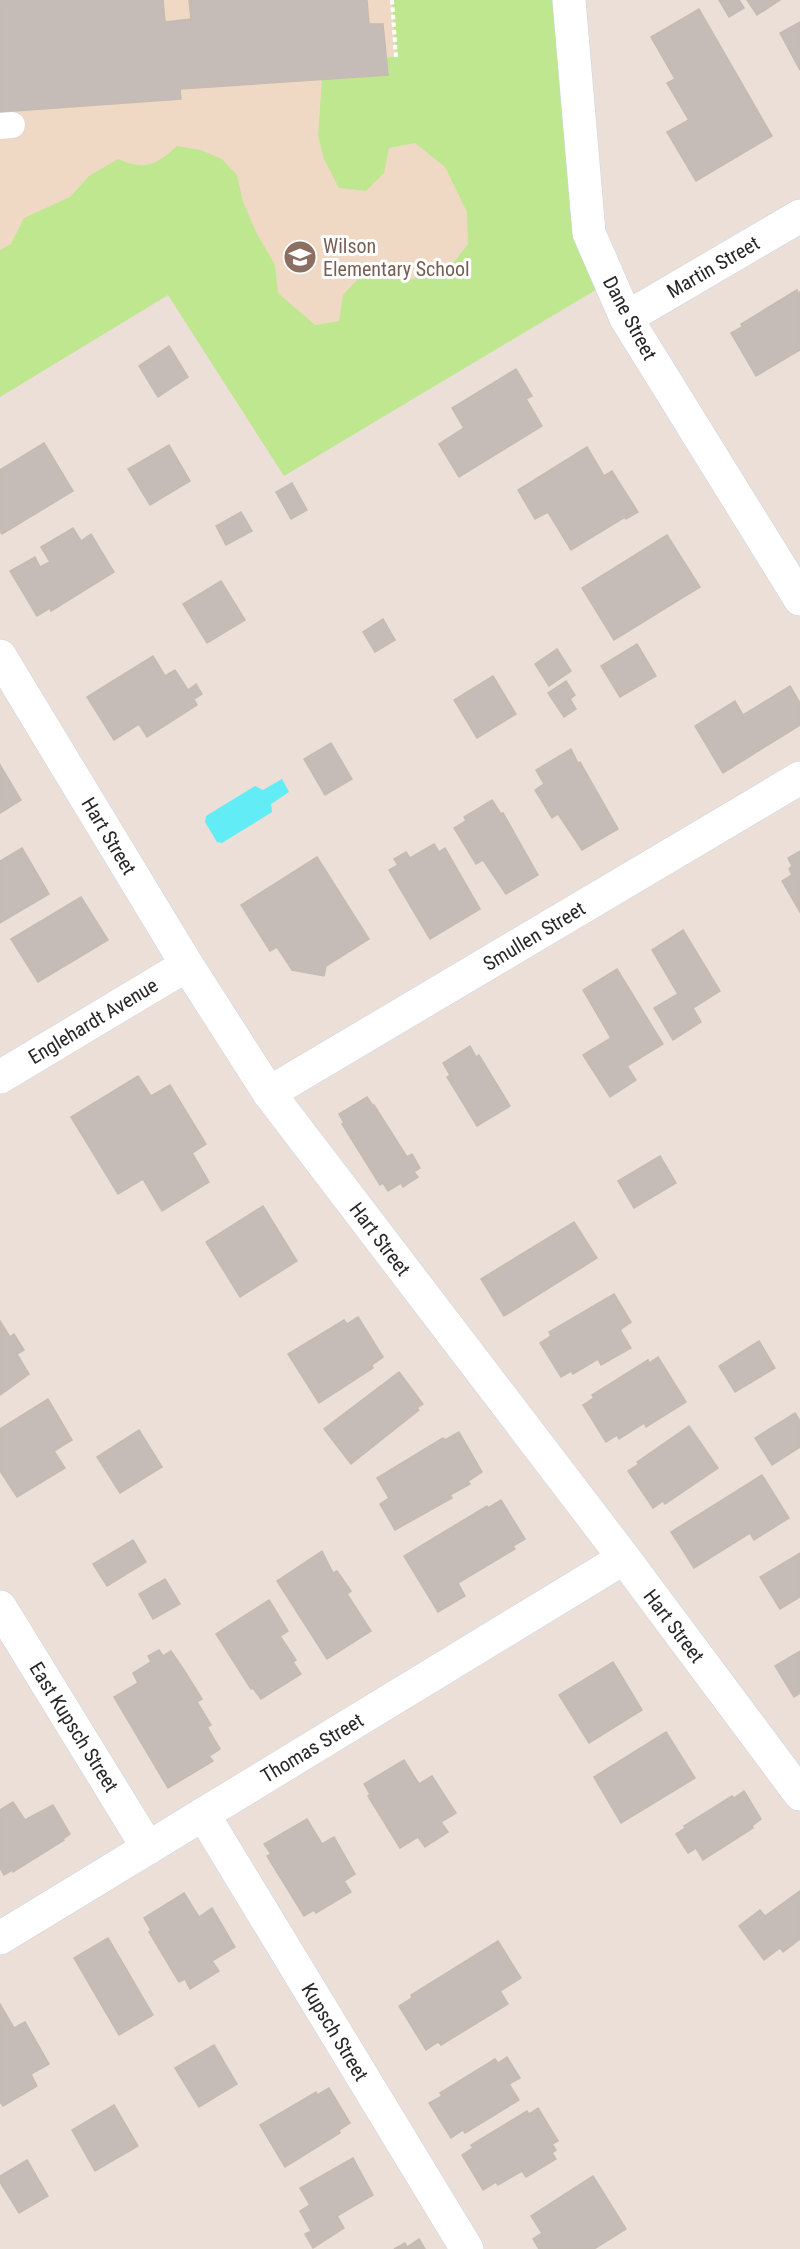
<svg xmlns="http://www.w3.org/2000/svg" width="800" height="2249" font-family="'Roboto Condensed',sans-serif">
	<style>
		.education { fill: #efd9c5 }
		.green { fill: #bee78f }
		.water { fill: #62ecf6 }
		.building { fill: #c6bcb7; stroke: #c6bbb1; stroke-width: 1.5 }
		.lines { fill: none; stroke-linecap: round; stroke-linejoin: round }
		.service-casing { stroke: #cdd5e2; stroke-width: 27 }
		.minor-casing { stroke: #cdd5e2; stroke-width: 34 }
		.path { stroke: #fff; stroke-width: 4; stroke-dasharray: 4.5 3; stroke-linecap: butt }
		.service { stroke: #fff; stroke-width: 26 }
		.minor { stroke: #fff; stroke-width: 33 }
		.labels { text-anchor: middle; stroke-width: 6; stroke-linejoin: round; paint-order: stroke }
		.education-label { font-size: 20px; fill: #785e54; stroke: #fff; text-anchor: start }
		.street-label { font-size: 20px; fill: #272727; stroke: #fff }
	</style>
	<rect width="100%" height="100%" fill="#ebdfd7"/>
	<!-- education -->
	<polygon class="education" points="0,0 569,0 589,233 284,476 168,295 0,397"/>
	<!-- green -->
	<path class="green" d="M392 0H569L609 282 284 476 168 295 0 397V250L11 244 24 218 70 197 89 176 118 159C145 171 156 165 177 146L201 150 222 159 237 175 243 202 256 232 275 265 278 293 315 325 339 321 343 295 360 277 410 280 433 273 455 261 468 244 467 212 445 167 415 143 389 148 384 173 366 191 339 188 324 159 318 136 322 79 387 75 386 58 396 56Z"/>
	<!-- water -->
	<polygon class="water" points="282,779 289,792 271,804 272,812 222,843 217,842 205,822 206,816 255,786 263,790"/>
	<!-- building -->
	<g class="building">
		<polygon points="0,0 163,0 165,22 191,19 189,0 367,0 369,24 383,24 388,75 180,89 181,99 0,112"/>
		<polygon points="719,0 739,0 744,8 729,17"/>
		<polygon points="747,0 780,0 757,15"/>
		<polygon points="699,9 772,136 696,181 667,132 689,120 667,83 675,79 651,37"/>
		<polygon points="800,22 800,70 780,33"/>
		<polygon points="797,290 798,293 800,292 800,350 756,376 731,333 742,327 741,324"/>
		<polygon points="169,346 188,377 158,397 139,366"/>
		<polygon points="516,369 532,396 526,399 542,426 459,477 439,444 464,428 452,408"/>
		<polygon points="44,443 73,491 2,534 0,531 0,470"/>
		<polygon points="169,445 190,481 150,505 128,469"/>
		<polygon points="587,447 604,476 612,471 638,512 626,519 625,517 571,550 548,512 535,519 518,490"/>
		<polygon points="292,483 307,510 291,519 276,492"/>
		<polygon points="241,512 252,531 226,545 216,526"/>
		<polygon points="73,528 81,541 91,534 114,572 51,611 50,608 37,616 10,571 35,557 40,567 50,562 41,547"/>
		<polygon points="667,535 700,587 614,640 582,588"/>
		<polygon points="221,581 245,620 207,643 183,604"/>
		<polygon points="383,619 395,640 375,652 363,632"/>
		<polygon points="637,644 656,676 620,697 601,666"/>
		<polygon points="557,649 571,671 549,686 535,664"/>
		<polygon points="153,656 165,676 175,670 188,690 196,684 202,694 194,699 197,705 147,737 139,724 114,740 87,697"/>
		<polygon points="493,676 516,714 477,738 454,700"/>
		<polygon points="566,681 575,695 570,699 576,709 564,717 548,693"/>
		<polygon points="790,686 800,703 800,725 723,773 695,726 735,701 743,715"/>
		<polygon points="331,743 352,779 325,795 304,759"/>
		<polygon points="571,749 578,763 580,762 618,829 582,850 558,814 552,818 535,790 544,784 536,770"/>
		<polygon points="0,765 21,800 0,813"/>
		<polygon points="492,800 501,814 503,813 538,875 506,894 483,860 476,864 454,828 466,821 464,817"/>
		<polygon points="434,844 439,852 445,848 480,909 430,939 389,870 398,865 394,859 406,852 410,858"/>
		<polygon points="22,848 49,894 0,923 0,861"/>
		<polygon points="800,851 800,912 782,881 792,875 789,869 792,866 788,858"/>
		<polygon points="317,857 369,939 326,966 324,976 292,970 277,947 270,951 241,905"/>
		<polygon points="81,897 108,940 38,982 11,939"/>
		<polygon points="683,930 720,991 693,1008 701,1022 673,1040 654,1008 678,994 652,950"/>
		<polygon points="617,969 663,1044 627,1066 636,1080 610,1097 583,1055 611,1038 583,990"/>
		<polygon points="470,1046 476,1057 479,1055 510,1106 477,1126 447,1077 450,1075 443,1063"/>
		<polygon points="138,1076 151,1096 170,1085 206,1144 192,1153 209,1182 162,1211 143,1179 118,1194 71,1117"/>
		<polygon points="367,1097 373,1106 374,1105 407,1157 412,1154 420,1168 414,1172 418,1177 403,1187 401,1183 388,1191 383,1183 380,1185 342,1124 344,1123 339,1114"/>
		<polygon points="660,1156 676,1183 634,1208 618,1181"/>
		<polygon points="263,1206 297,1261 240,1297 206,1242"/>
		<polygon points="574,1222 597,1258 504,1316 481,1279"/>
		<polygon points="614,1294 631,1322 620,1330 631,1348 601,1365 598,1359 573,1374 571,1371 561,1377 540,1343 551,1336 549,1332"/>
		<polygon points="358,1317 383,1357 372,1365 373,1368 319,1403 288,1354 344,1320 347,1324"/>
		<polygon points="0,1321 10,1337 14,1334 24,1350 17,1354 29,1374 0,1395"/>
		<polygon points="759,1341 775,1368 735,1392 719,1366"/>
		<polygon points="658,1357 686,1402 646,1427 644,1423 619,1439 617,1435 606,1442 583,1405 594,1398 592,1395 648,1360 649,1363"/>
		<polygon points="399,1372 423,1404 417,1408 419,1410 351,1464 324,1429"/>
		<polygon points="48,1399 72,1440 54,1451 65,1468 17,1497 0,1471 0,1429"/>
		<polygon points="795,1413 800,1421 800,1447 772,1465 755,1438"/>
		<polygon points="689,1426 718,1468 665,1504 663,1501 653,1508 628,1471 639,1464 637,1462"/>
		<polygon points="139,1430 162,1467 120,1493 97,1457"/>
		<polygon points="459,1432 482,1472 468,1481 470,1484 450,1495 452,1498 395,1530 380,1504 389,1498 377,1478 443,1438 445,1440"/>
		<polygon points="762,1475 789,1518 754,1540 750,1533 694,1568 671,1532"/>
		<polygon points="501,1500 525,1539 513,1546 515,1549 458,1583 465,1596 438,1612 404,1556 487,1506 488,1508"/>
		<polygon points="133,1540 146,1562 107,1586 93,1564"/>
		<polygon points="322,1551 333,1573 337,1571 351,1591 347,1594 371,1631 327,1659 277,1581"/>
		<polygon points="800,1553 800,1597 780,1609 760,1577"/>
		<polygon points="165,1579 180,1604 153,1619 139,1594"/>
		<polygon points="269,1600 288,1631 280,1636 296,1660 293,1662 301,1674 261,1699 253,1688 251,1689 216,1634"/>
		<polygon points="159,1650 163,1656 171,1651 184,1670 202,1699 197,1702 211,1725 207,1727 220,1749 209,1756 213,1761 168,1788 114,1697 138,1683 133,1673 151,1662 148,1656"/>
		<polygon points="800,1651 800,1693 794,1697 775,1666"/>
		<polygon points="613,1662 642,1710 589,1743 559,1695"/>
		<polygon points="666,1732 695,1778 621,1823 594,1777"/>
		<polygon points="404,1760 419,1784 432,1776 456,1813 441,1822 448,1832 425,1847 418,1837 400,1848 368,1796 370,1794 364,1784"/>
		<polygon points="744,1791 761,1819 752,1826 753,1828 703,1860 696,1848 688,1853 676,1834 685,1828 684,1826 732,1796 734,1798"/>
		<polygon points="13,1802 25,1820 53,1805 70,1834 63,1839 64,1840 13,1872 12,1870 4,1875 0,1868 0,1810"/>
		<polygon points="307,1819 322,1844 334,1837 355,1874 344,1881 351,1892 316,1913 314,1910 304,1916 267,1856 271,1854 264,1844"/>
		<polygon points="800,1891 800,1939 783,1952 780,1948 764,1960 739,1926 760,1910 765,1916"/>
		<polygon points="184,1893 199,1917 212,1908 235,1947 212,1961 219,1971 190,1989 185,1979 179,1982 149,1932 151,1930 144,1918"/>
		<polygon points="108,1938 153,2015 119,2035 74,1958"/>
		<polygon points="498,1941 521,1978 500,1991 508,2004 441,2045 438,2042 426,2050 399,2006 412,1998 411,1995"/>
		<polygon points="0,2004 14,2028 25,2022 49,2064 31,2074 37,2086 3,2106 0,2102"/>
		<polygon points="214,2045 237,2084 199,2107 175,2068"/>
		<polygon points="507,2057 520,2078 509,2084 519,2100 465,2133 463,2130 451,2138 429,2103 442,2096 440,2093 495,2059 498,2063"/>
		<polygon points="329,2088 350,2123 339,2130 340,2133 285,2167 260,2125 316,2092 317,2095"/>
		<polygon points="114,2105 138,2146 95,2171 72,2130"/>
		<polygon points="538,2108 558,2141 552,2144 556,2150 552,2153 556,2159 526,2177 522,2171 498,2185 496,2182 483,2190 462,2155 473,2148 471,2145 527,2111 529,2114"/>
		<polygon points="353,2158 373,2195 337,2216 344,2228 313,2248 305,2234 311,2231 300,2211 310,2205 300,2188"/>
		<polygon points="27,2160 48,2196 19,2213 0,2182 0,2176"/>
		<polygon points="593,2176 626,2229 594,2249 539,2249 533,2239 542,2233 531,2216"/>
		<polygon points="419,2239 425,2249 394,2249 405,2243 407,2247"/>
	</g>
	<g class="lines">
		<!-- service casing -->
		<g class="service-casing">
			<polyline id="service" points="0,126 12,125"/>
		</g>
		<!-- minor casing -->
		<g class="minor-casing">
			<g id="minor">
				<polyline points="569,0 589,233 626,318 800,599"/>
				<polyline points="626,318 800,216"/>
				<polyline points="0,656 187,965 269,1093 624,1558 800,1794"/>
				<polyline points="0,1077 187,965"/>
				<polyline points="269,1093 800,778"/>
				<polyline points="0,1607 148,1848"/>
				<polyline points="203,1814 467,2249"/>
				<polyline points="0,1938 624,1558"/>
			</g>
		</g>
		<!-- path -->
		<polyline class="path" points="392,0 396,57"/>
		<!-- service -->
		<use href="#service" class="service"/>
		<!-- minor -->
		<use href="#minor" class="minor"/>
	</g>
	<!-- icons -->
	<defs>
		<g id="school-disc" transform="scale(1.725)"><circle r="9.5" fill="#8d6e63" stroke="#fff"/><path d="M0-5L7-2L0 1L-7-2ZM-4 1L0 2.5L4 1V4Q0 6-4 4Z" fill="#fff"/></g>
	</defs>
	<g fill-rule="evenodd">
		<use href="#school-disc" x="300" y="257"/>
	</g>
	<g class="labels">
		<!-- education labels -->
		<g class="education-label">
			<text x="323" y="253">Wilson<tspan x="323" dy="23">Elementary School</tspan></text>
		</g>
		<!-- street labels -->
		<g class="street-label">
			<text transform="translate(713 267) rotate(-30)" y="7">Martin Street</text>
			<text transform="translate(630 318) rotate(62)" y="7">Dane Street</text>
			<text transform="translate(109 836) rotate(59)" y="7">Hart Street</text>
			<text transform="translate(534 936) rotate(-31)" y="7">Smullen Street</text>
			<text transform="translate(93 1021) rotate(-31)" y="7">Englehardt Avenue</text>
			<text transform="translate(380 1239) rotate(53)" y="7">Hart Street</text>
			<text transform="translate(674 1626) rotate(53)" y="7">Hart Street</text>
			<text transform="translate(74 1727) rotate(58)" y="7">East Kupsch Street</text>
			<text transform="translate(312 1748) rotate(-31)" y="7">Thomas Street</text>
			<text transform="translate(335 2032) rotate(59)" y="7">Kupsch Street</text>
		</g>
	</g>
</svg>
